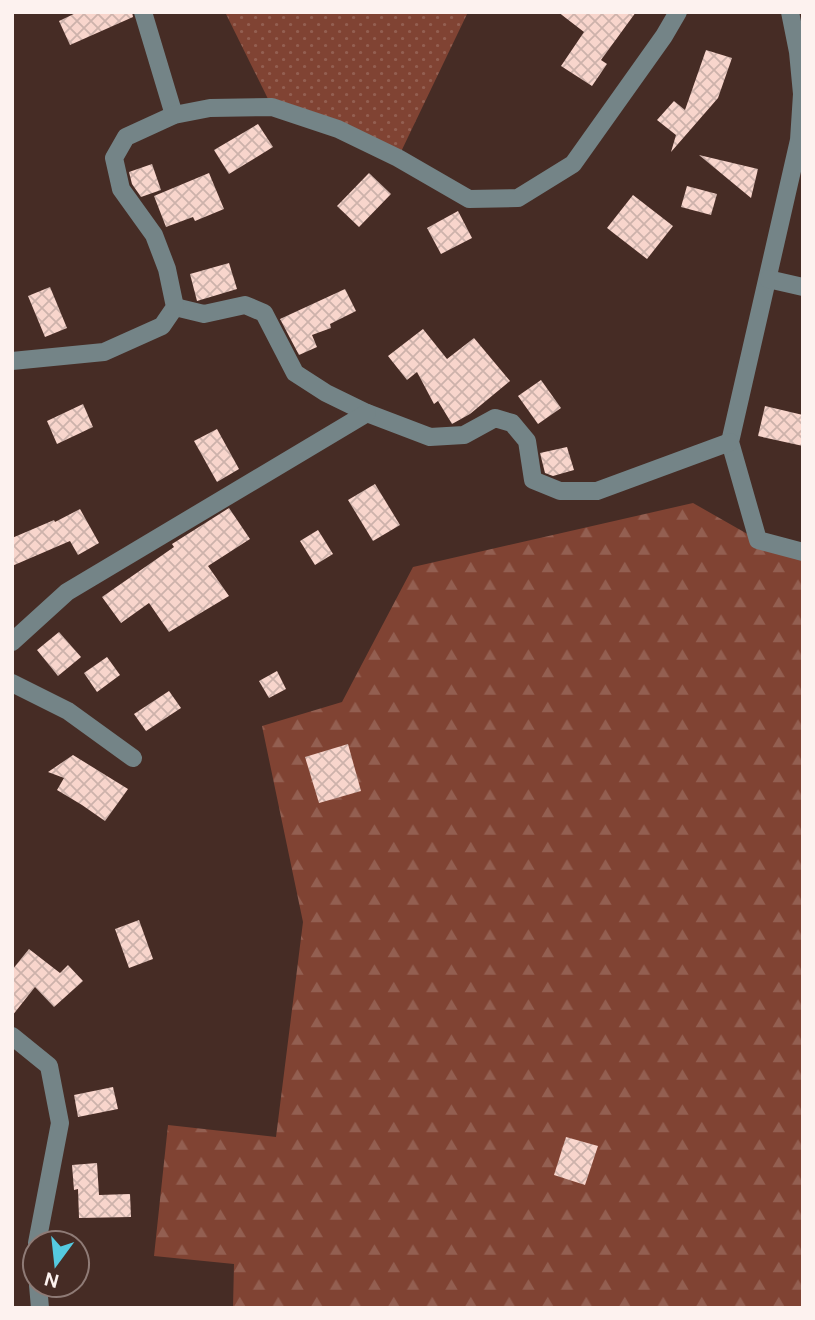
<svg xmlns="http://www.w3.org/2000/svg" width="815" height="1320" font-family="'DM Sans',sans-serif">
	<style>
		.grass { fill: url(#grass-dots) }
		.forest { fill: url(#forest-firs) }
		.building { fill: url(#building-cross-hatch) }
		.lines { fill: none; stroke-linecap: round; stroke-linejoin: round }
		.minor { stroke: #748487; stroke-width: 18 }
	</style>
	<defs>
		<pattern id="grass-dots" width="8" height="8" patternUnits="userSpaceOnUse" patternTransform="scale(1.75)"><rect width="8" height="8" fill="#804333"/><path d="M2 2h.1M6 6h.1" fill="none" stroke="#935f51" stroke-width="1.8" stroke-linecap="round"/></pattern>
		<pattern id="forest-firs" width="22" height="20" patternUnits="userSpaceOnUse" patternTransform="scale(1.75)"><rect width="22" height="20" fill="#804333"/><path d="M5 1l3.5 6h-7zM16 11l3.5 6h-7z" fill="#935f51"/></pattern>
		<pattern id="building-cross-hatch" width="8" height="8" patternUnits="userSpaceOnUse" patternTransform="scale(1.75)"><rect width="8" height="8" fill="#f8d5cc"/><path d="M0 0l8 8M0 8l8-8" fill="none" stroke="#cdb2ab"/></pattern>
	</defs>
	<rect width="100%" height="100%" fill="#462c25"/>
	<!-- grass -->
	<polygon class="grass" points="225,12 468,12 398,158 272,107"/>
	<!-- forest -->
	<polygon class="forest" points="693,503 758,540 803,552 803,1308 233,1308 234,1264 154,1256 168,1125 276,1137 303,922 262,726 342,702 413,567"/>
	<!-- building -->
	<g class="building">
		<polygon points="78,12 132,12 133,17 70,45 59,21"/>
		<polygon points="558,12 636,12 601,60 607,64 592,86 561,66 584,32"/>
		<polygon points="706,50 732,58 718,98 671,152 676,135 657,120 674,101 685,110"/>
		<polygon points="258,124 273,147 229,174 214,150"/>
		<polygon points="699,155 758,169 751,198"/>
		<polygon points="152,164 161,190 141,197 132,184 129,172"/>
		<polygon points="209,173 224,209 195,221 193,217 166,227 154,196"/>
		<polygon points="369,173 391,194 359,227 337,206"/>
		<polygon points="687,186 717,194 711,215 681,207"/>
		<polygon points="633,195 673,226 647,259 607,228"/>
		<polygon points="458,211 472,238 441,254 427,228"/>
		<polygon points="229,263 237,289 197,301 190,274"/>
		<polygon points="50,287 67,328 45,337 28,296"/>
		<polygon points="345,289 356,311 330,324 331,328 312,335 317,347 299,355 280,319"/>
		<polygon points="423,329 447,359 474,338 510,381 470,414 452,424 438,401 434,404 417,372 407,380 388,356"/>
		<polygon points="541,380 561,408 538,424 518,396"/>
		<polygon points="83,404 93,427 57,444 47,421"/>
		<polygon points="765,406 803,415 803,446 758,436"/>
		<polygon points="217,429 239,469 217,482 194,441"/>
		<polygon points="567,447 574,470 553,476 545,473 540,453"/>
		<polygon points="375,484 400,525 373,541 348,500"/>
		<polygon points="229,508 250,539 208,566 229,596 169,632 149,603 121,623 102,597 174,547 172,544"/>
		<polygon points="80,509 99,543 78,555 70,541 12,566 12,538 54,520 55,522"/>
		<polygon points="318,530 333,554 315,565 300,541"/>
		<polygon points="59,632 81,657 58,676 37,650"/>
		<polygon points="107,657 120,675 97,692 84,673"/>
		<polygon points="277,671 286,689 269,698 259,681"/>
		<polygon points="169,691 181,708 146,731 134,714"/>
		<polygon points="348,744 361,791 319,803 305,757"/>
		<polygon points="73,755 128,789 105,821 82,805 57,790 64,778 48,772"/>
		<polygon points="139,920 153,959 129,968 115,929"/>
		<polygon points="29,949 60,973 68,965 83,981 54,1007 35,987 12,1016 12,970"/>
		<polygon points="113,1087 118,1109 78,1117 74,1095"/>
		<polygon points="566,1137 598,1146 585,1185 554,1175"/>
		<polygon points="97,1163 99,1195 130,1194 131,1217 79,1218 78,1189 74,1190 72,1165"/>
	</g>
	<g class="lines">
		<!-- minor -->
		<g class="minor">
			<polyline points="143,12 174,115"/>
			<polyline points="790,12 798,52 802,94 799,140 730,442 758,540 803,552"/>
			<polyline points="768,279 803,287"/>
			<polyline points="175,307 204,314 245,305 264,313 295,373 326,393 367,413 430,437 464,435 495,418 512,423 527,441 533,480 560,491 597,491 730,442"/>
			<polyline points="12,361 104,352 162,326 175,307 167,269 154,235 121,189 114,158 126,137 174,115 210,108 272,107 338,129 398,158 469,199 518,198 573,164 664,36 678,12"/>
			<polyline points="12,642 67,592 367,413"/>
			<polyline points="12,683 68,711 133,758"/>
			<polyline points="12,1036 49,1066 60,1123 37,1243"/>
			<polyline points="38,1285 40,1308"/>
		</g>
	</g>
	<!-- border -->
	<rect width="815" height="1320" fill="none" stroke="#fdf2ef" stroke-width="28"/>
	<!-- north arrow -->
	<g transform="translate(56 1264) rotate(195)"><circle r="33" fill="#462c25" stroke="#8f7b76" stroke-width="2"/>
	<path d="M0-5L12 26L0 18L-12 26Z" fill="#55cae0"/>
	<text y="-10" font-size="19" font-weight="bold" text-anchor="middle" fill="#fdf2ef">N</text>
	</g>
</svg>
